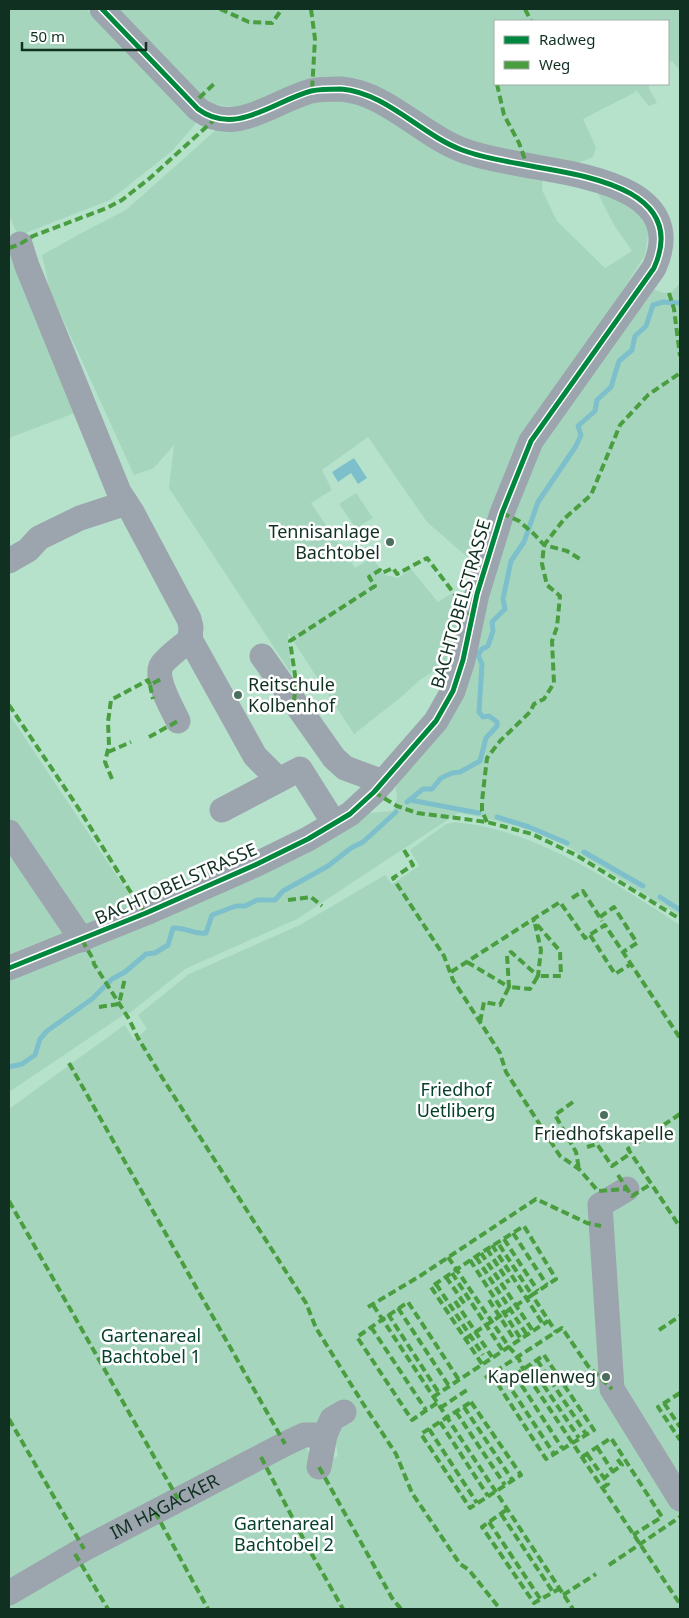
<svg xmlns="http://www.w3.org/2000/svg" width="689" height="1618" font-family="'Noto Sans',sans-serif">
	<style>
		.green { fill: #a5d6bd }
		.water { fill: #7dc0cb }
		.lines { fill: none; stroke-linecap: round; stroke-linejoin: round }
		.stream { stroke: #7dc0cb; stroke-width: 5 }
		.minor { stroke: #9ca4ad; stroke-width: 25 }
		.quiet { stroke: #4a9e40; stroke-width: 4; stroke-dasharray: 8 4; stroke-linecap: butt }
		.cycleway-casing { stroke: #fff; stroke-width: 8 }
		.cycleway { stroke: #00873e; stroke-width: 5 }
		.poi-dot { fill: #4a6f5e; stroke: #fff; stroke-width: 2 }
		.labels { text-anchor: middle; stroke-width: 5; stroke-linejoin: round; paint-order: stroke }
		.poi-label { font-size: 18px; fill: #103122; stroke: #fff; text-anchor: end }
		.street-label { font-size: 18px; fill: #103122; stroke: #fff }
		.park-label { font-size: 18px; fill: #05402a; stroke: #fff }
	</style>
	<rect width="100%" height="100%" fill="#b6e2cc"/>
	<!-- green -->
	<g class="green">
		<polygon points="9,9 86,9 197,122 172,151 110,200 18,236 9,215"/>
		<polygon points="118,9 680,9 680,71 672,61 668,63 668,21 495,21 495,84 649,84 649,88 657,103 649,106 636,90 634,93 583,119 596,147 593,157 576,164 494,148 451,134 383,91 240,108 214,104 195,91"/>
		<polygon points="335,95 543,176 542,190 557,221 605,268 632,251 614,225 596,190 612,193 641,213 649,229 645,255 607,315 474,563 427,522 368,437 322,470 332,490 311,503 355,568 372,558 385,575 398,578 411,569 438,602 451,594 463,614 454,659 421,679 400,698 354,734 288,633 291,673 169,488 174,445 154,468 134,475 50,291 42,255 87,230 126,210 217,129"/>
		<polygon points="16,250 80,411 9,438 9,253"/>
		<path d="M680 283V916L570 848 531 830 481 817 458 813 297 919 185 969 131 1012 122 1016 9 1092V977L368 813 393 811 397 797 395 784 441 727 484 595 537 444 652 289C668 294 669 296 680 283Z"/>
		<polygon points="356,493 373,518 356,528 339,504"/>
		<polygon points="9,714 127,891 133,906 9,954"/>
		<path d="M456 822C466 824 477 824 486 827 556 843 621 887 680 925V1609H9V1599L303 1441 317 1468 338 1456 333 1426 336 1412 9 1585V1109L123 1026 125 1025 134 1040 147 1029 138 1015 189 974 300 925 385 875 392 884 419 866 410 850 446 824Z"/>
	</g>
	<!-- water -->
	<polygon class="water" points="354,458 367,478 358,484 351,473 338,482 332,472"/>
	<g class="lines">
		<!-- stream -->
		<g class="stream">
			<polyline points="410,800 479,813"/>
			<polyline points="407,802 423,789 432,789 441,778 452,773 460,772 480,761 486,738 497,726 497,722 489,716 483,717 479,712 482,664 478,655 482,649 488,646 493,631 492,622 505,609 503,599 511,561 524,542 538,502 576,446 581,435 578,426 595,411 597,400 611,387 619,361 632,350 635,336 646,326 653,305 663,302 680,303"/>
			<polyline points="497,817 529,827 567,843"/>
			<polyline points="584,852 643,886"/>
			<polyline points="660,897 680,910"/>
			<path d="M9 1067 22 1064 35 1055 40 1039 47 1031 92 999 112 979 125 972 146 954 155 953 168 945 173 928C186 927 193 935 206 933L212 915 236 906H245L257 900H275L283 891 328 866 351 848 363 842 396 812"/>
		</g>
		<!-- minor -->
		<g class="minor">
			<polyline points="20,244 27,266 119,492 132,512 189,619 191,627 190,639"/>
			<polyline points="9,561 28,550 39,538 80,518 126,503"/>
			<polyline points="262,656 334,758 345,768 383,782"/>
			<path d="M178 721C172 708 155 680 161 666 165 658 183 646 190 639L255 756 279 780"/>
			<polyline points="222,810 300,769 334,823"/>
			<polyline points="9,832 82,940"/>
			<path d="M9 968 146 913 255 865 308 839 350 814 374 792 436 721 453 691 463 660 477 594 502 513 531 441 654 268C689 190 586 176 536 167 511 162 486 159 462 150 420 134 387 93 341 89 332 89 320 89 311 91 274 101 235 137 198 109L102 9"/>
			<polyline points="627,1189 600,1205 612,1389 680,1499"/>
			<polyline points="319,1467 325,1435 332,1419 344,1412"/>
			<path id="s1" d="M9 1593 84 1549 285 1444 304 1435H325"/>
		</g>
		<!-- quiet -->
		<g class="quiet">
			<polyline points="220,9 249,22 272,23 282,9"/>
			<polyline points="311,9 315,39 312,91"/>
			<polyline points="525,9 531,21"/>
			<polyline points="497,84 504,115 519,143 527,165"/>
			<polyline points="199,98 215,83"/>
			<polyline points="9,248 20,244 33,236 107,208 122,200 150,178 215,119"/>
			<polyline points="669,293 674,309 680,356"/>
			<polyline points="502,513 519,521 534,534 544,545 567,551 580,559"/>
			<polyline points="150,685 153,699"/>
			<polyline points="294,702 296,682 290,641 375,586 369,577 380,570 382,573 393,568 397,574 427,558 472,617"/>
			<polyline points="9,705 79,809 138,904 146,913"/>
			<polyline points="149,737 178,721"/>
			<polyline points="108,752 131,742"/>
			<polyline points="112,779 105,762 109,745 108,722 111,700 148,680 150,685 161,679"/>
			<polyline points="374,792 397,806 417,813 487,822 532,834 576,855 680,919"/>
			<polyline points="487,822 482,811 482,801 487,758 500,741 530,712 534,704 544,699 554,683 552,641 557,627 560,596 547,585 542,564 544,545 565,518 591,495 620,425 648,395 680,373"/>
			<polyline points="404,850 413,865 393,878 444,956 453,980 500,1053 506,1072 560,1156 579,1169 598,1191 627,1189 632,1196 651,1184"/>
			<polyline points="572,898 583,891 602,921"/>
			<polyline points="288,900 311,897 322,906"/>
			<polyline points="600,917 614,907 637,943 623,952"/>
			<polyline points="590,935 615,974 631,964"/>
			<polyline points="82,940 93,959 94,964 129,1019 138,1038 163,1079 306,1303 316,1328 362,1402 396,1454 412,1493 460,1564 469,1570 500,1609"/>
			<polyline points="467,962 509,987 507,955 511,952 538,976 541,950 535,924"/>
			<polyline points="451,972 560,902 585,938 605,925 680,1038"/>
			<polyline points="99,1007 119,1004 125,978"/>
			<polyline points="480,1022 484,1002 500,1005 509,987 530,989 538,976 561,976 560,951 533,920"/>
			<polyline points="69,1063 285,1444"/>
			<polyline points="573,1102 555,1115 576,1152 579,1169"/>
			<polyline points="680,1114 628,1149 680,1227"/>
			<polyline points="587,1147 597,1144 612,1166 631,1153"/>
			<polyline points="618,1175 627,1189"/>
			<polyline points="9,1201 178,1499"/>
			<polyline points="513,1233 547,1285"/>
			<polyline points="504,1239 538,1291"/>
			<polyline points="492,1245 543,1324"/>
			<polyline points="487,1249 509,1283"/>
			<polyline points="481,1253 533,1331"/>
			<polyline points="448,1257 509,1347 518,1357 523,1369 680,1604"/>
			<polyline points="476,1257 527,1335"/>
			<polyline points="470,1260 521,1339"/>
			<polyline points="452,1273 503,1351"/>
			<polyline points="446,1277 466,1306"/>
			<polyline points="436,1284 483,1355"/>
			<polyline points="489,1300 516,1342"/>
			<polyline points="455,1301 492,1357"/>
			<polyline points="373,1305 573,1609"/>
			<polyline points="368,1307 420,1276 536,1199 587,1223 601,1226"/>
			<polyline points="398,1308 449,1386"/>
			<polyline points="388,1314 439,1393"/>
			<polyline points="371,1327 426,1410"/>
			<polyline points="659,1330 680,1316"/>
			<polyline points="465,1339 532,1295 498,1243"/>
			<polygon points="544,1355 594,1430 546,1459 499,1386"/>
			<polyline points="537,1360 586,1434"/>
			<polyline points="482,1364 431,1287 481,1253 524,1226 556,1279 532,1295 556,1332"/>
			<polyline points="530,1365 579,1438"/>
			<polyline points="515,1375 562,1448"/>
			<polyline points="485,1378 562,1328 588,1366 612,1389"/>
			<polyline points="506,1381 554,1454"/>
			<polyline points="680,1393 658,1407 680,1440"/>
			<polyline points="433,1397 548,1321"/>
			<polygon points="471,1402 521,1475 470,1508 421,1434"/>
			<polyline points="437,1403 412,1420 357,1337 408,1302 459,1380"/>
			<polyline points="664,1403 680,1427"/>
			<polyline points="464,1407 513,1481"/>
			<polyline points="440,1408 470,1388"/>
			<polyline points="456,1412 505,1485"/>
			<polyline points="9,1419 84,1549"/>
			<polyline points="440,1422 488,1496"/>
			<polyline points="429,1429 477,1503"/>
			<polyline points="597,1447 613,1472"/>
			<polyline points="587,1454 604,1478"/>
			<polyline points="261,1457 305,1542 343,1609"/>
			<polyline points="582,1457 611,1438 662,1517 633,1535"/>
			<polyline points="319,1467 392,1598 401,1609"/>
			<polyline points="602,1488 608,1484 604,1478 622,1465 615,1456"/>
			<polyline points="506,1510 482,1527 534,1603 559,1589"/>
			<polyline points="155,1512 208,1609"/>
			<polyline points="501,1514 553,1592"/>
			<polyline points="489,1522 541,1600"/>
			<polyline points="75,1554 108,1609"/>
			<polyline points="609,1565 680,1517"/>
			<polyline points="563,1595 596,1574"/>
		</g>
		<!-- cycleway casing -->
		<g class="cycleway-casing">
			<path id="cycleway" d="M9 968 146 913 255 865 308 839 350 814 374 792 436 721 453 691 463 660 477 594 502 513 531 441 654 268C689 190 586 176 536 167 511 162 486 159 462 150 420 134 387 93 341 89 332 89 320 89 311 91 274 101 235 137 198 109L102 9"/>
		</g>
		<!-- cycleway -->
		<use href="#cycleway" class="cycleway"/>
	</g>
	<!-- markers -->
	<g class="poi-dot">
		<circle cx="390" cy="542" r="5"/>
		<circle cx="238" cy="695" r="5"/>
		<circle cx="604" cy="1115" r="5"/>
		<circle cx="606" cy="1377" r="5"/>
	</g>
	<g class="labels">
		<!-- poi labels -->
		<g class="poi-label">
			<text x="380" y="538">Tennisanlage<tspan x="380" dy="21">Bachtobel</tspan></text>
			<text x="248" y="691" text-anchor="start">Reitschule<tspan x="248" dy="21">Kolbenhof</tspan></text>
			<text x="604" y="1140" text-anchor="middle">Friedhofskapelle</text>
			<text x="596" y="1383">Kapellenweg</text>
		</g>
		<!-- street labels -->
		<g class="street-label">
			<text transform="translate(461 604) rotate(-74)" y="6">BACHTOBELSTRASSE</text>
			<text transform="translate(176 884) rotate(-24)" y="6">BACHTOBELSTRASSE</text>
			<text dy="6" stroke="none"><textPath href="#s1" startOffset="178">IM HAGACKER</textPath></text>
		</g>
		<!-- park labels -->
		<g class="park-label">
			<text x="456" y="1096">Friedhof<tspan x="456" dy="21">Uetliberg</tspan></text>
			<text x="151" y="1342">Gartenareal<tspan x="151" dy="21">Bachtobel 1</tspan></text>
			<text x="284" y="1530">Gartenareal<tspan x="284" dy="21">Bachtobel 2</tspan></text>
		</g>
	</g>
	<!-- border -->
	<rect width="689" height="1618" fill="none" stroke="#103122" stroke-width="20"/>
	<!-- legend -->
	<rect x="494" y="20" width="175" height="65" fill="#ffffff" stroke="#9fada7"/>
	<rect x="504" y="36" width="25" height="8" fill="#00873e" stroke="#9fada7"/>
	<text x="539" y="45" font-size="15" fill="#103122">Radweg</text>
	<rect x="504" y="61" width="25" height="8" fill="#4a9e40" stroke="#9fada7"/>
	<text x="539" y="70" font-size="15" fill="#103122">Weg</text>
	<!-- scale -->
	<path d="M22 42v8h124v-8" fill="none" stroke="#103122" stroke-width="2.5"/>
	<text x="30" y="42" font-size="15" fill="#103122" stroke="#ffffff" stroke-width="4" paint-order="stroke">50 m</text>
</svg>
